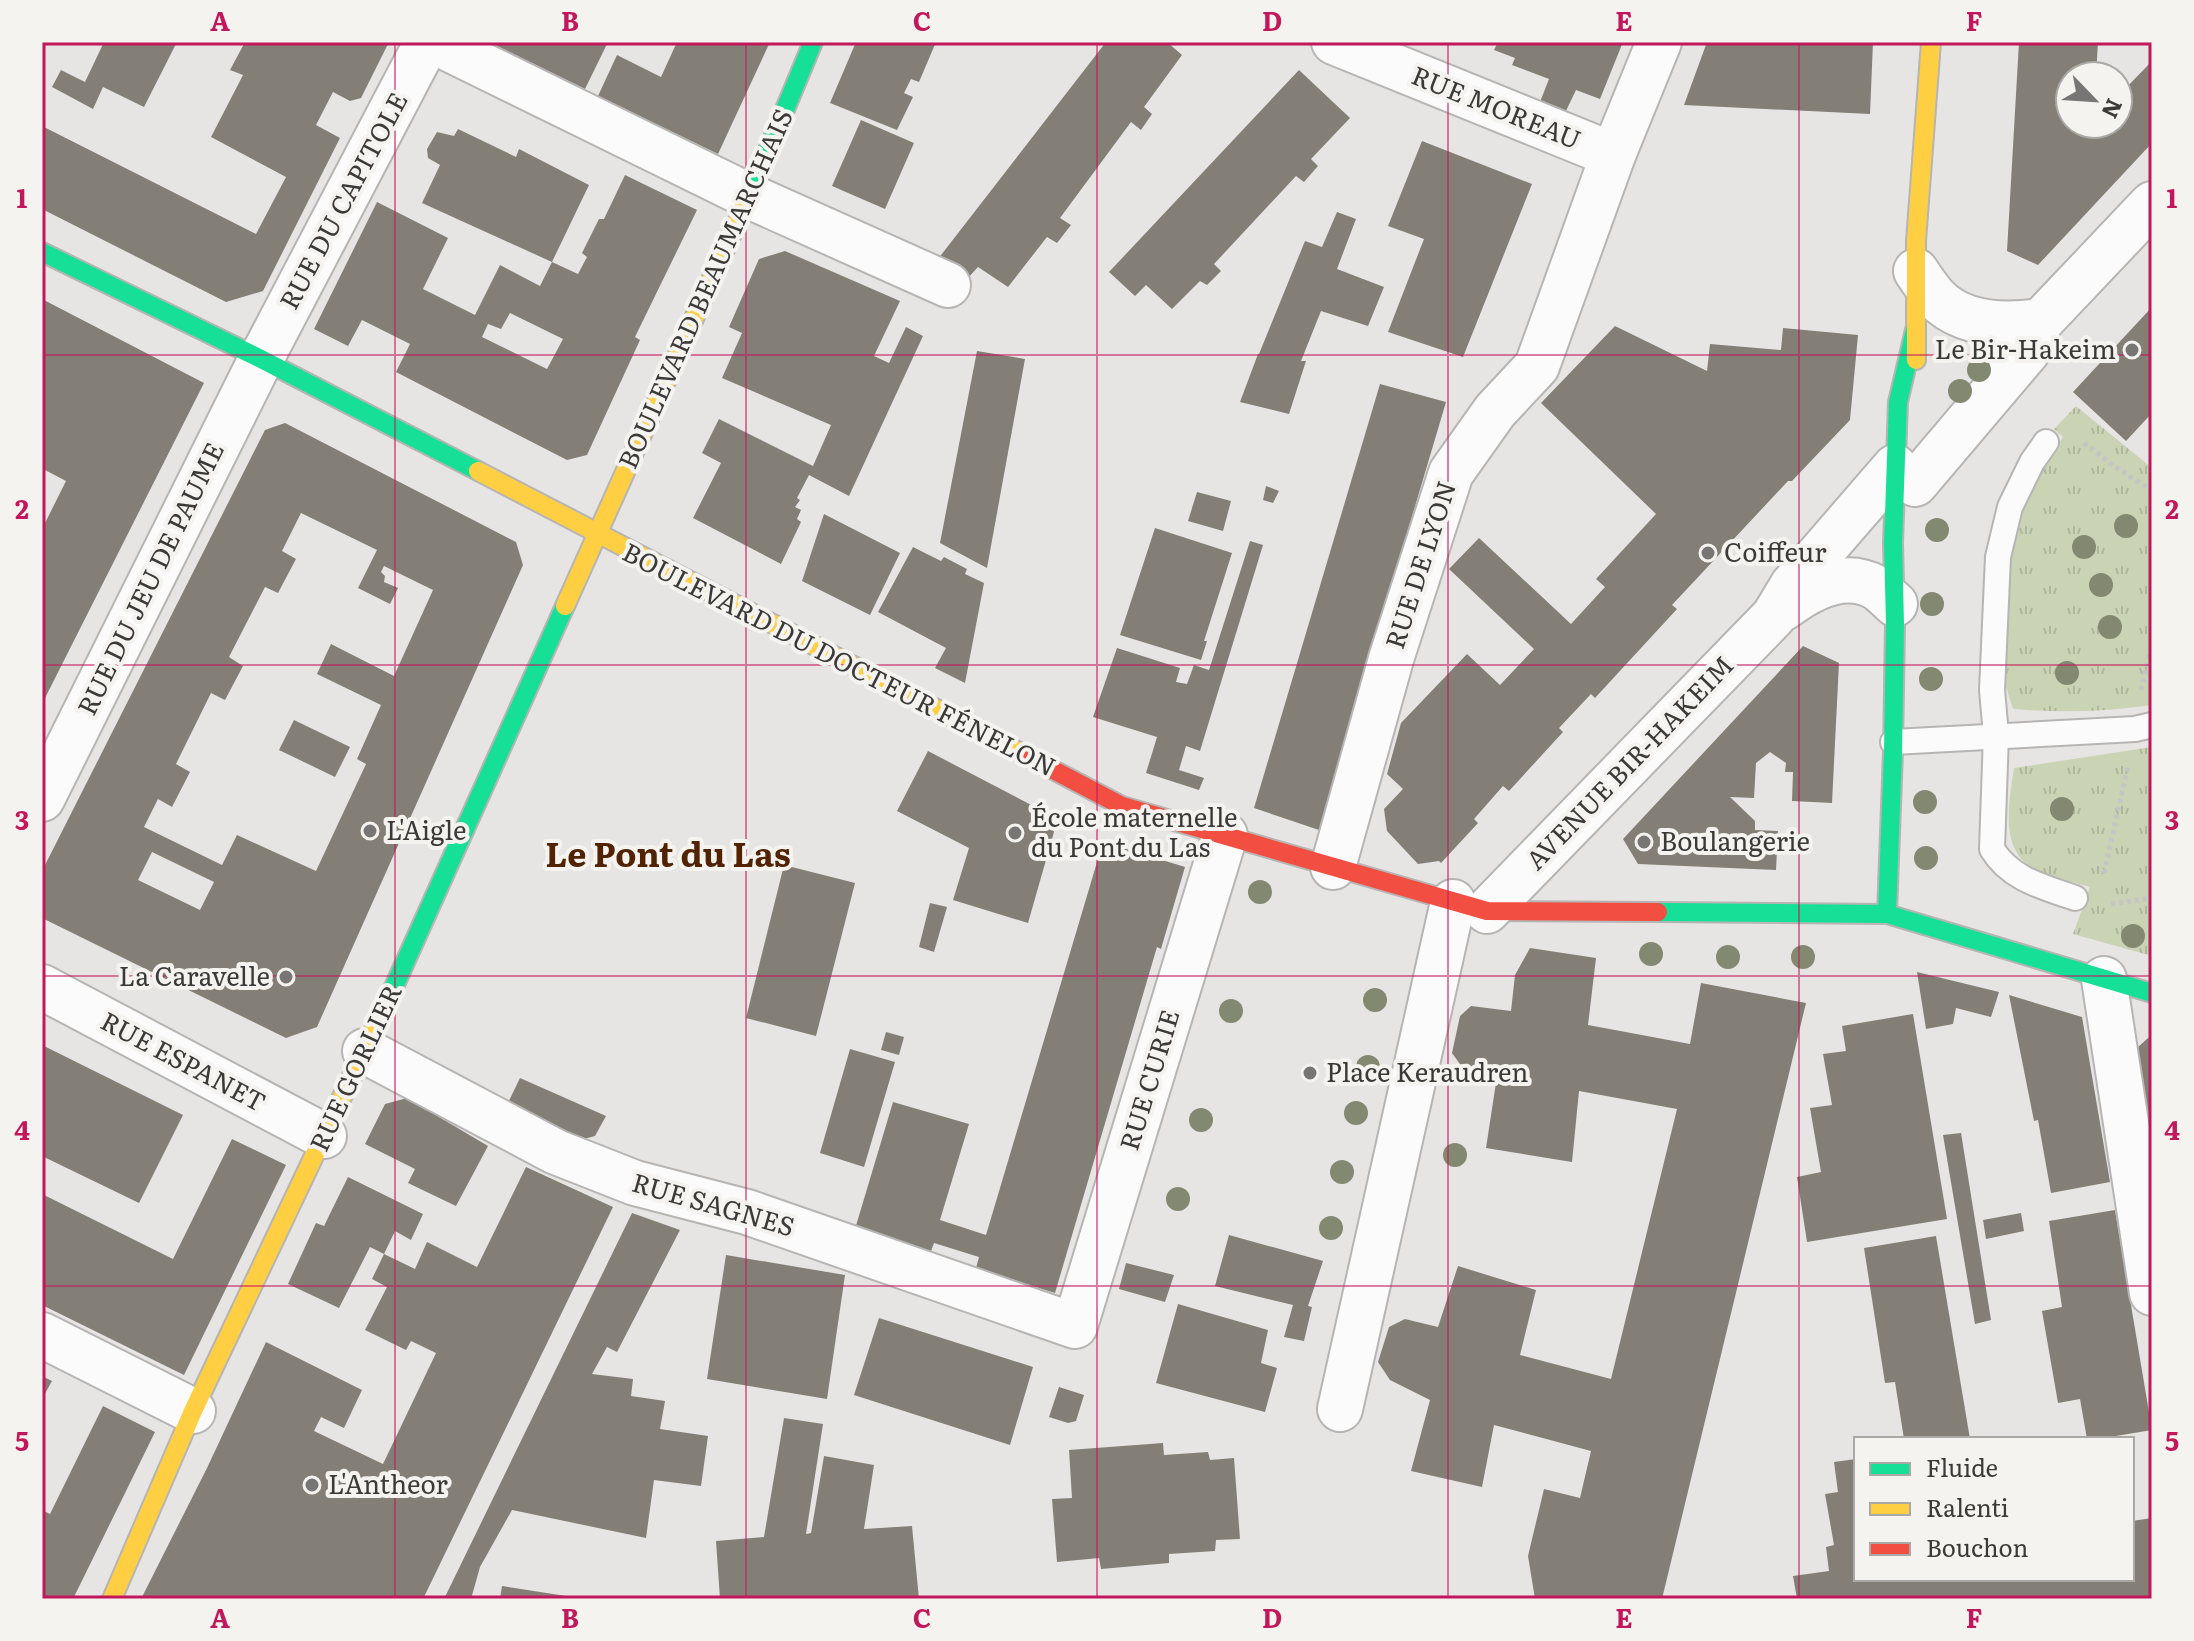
<svg xmlns="http://www.w3.org/2000/svg" width="2194" height="1641" font-family="Literata,serif">
	<style>
		.grass { fill: url(#grass-tufts) }
		.building { fill: #837f76; fill-rule: evenodd }
		.lines { fill: none; stroke-linecap: round; stroke-linejoin: round }
		.lane-casing { stroke: #b6b5b4; stroke-width: 28 }
		.street-casing { stroke: #b6b5b4; stroke-width: 48 }
		.fast-casing { stroke: #b6b5b4; stroke-width: 22 }
		.slow-casing { stroke: #b6b5b4; stroke-width: 22 }
		.jam-casing { stroke: #b6b5b4; stroke-width: 22 }
		.path { stroke: #c5c5c5; stroke-width: 5; stroke-dasharray: 4 4; stroke-linecap: butt }
		.lane { stroke: #fbfbfb; stroke-width: 24 }
		.street { stroke: #fbfbfb; stroke-width: 44 }
		.fast { stroke: #16e098; stroke-width: 18 }
		.slow { stroke: #ffcf43; stroke-width: 18 }
		.jam { stroke: #f24e42; stroke-width: 18 }
		.tree { fill: #838971 }
		.grid { fill: none; stroke: #c2185b; stroke-width: 2; stroke-opacity: 0.55 }
		.poi-dot { fill: #777674; stroke: #f5f3ef; stroke-width: 3 }
		.labels { text-anchor: middle; stroke-width: 8; stroke-linejoin: round; paint-order: stroke }
		.street-label { font-size: 26px; fill: #3b3a39; stroke: #f5f3ef }
		.poi-label { font-size: 26px; fill: #3b3a39; stroke: #f5f3ef; text-anchor: start }
		.district-label { font-size: 34px; font-weight: bold; fill: #512303; stroke: #f5f3ef }
		.neatline { fill: none; stroke: #c2185b; stroke-width: 3 }
		.grid-label { font-size: 26px; text-anchor: middle; font-weight: bold; fill: #c2185b }
	</style>
	<defs>
		<pattern id="grass-tufts" width="24" height="20" patternUnits="userSpaceOnUse" patternTransform="scale(2)"><rect width="24" height="20" fill="#cad3b4"/><path d="M3 7l-1-3M5 7V3M7 7l1-3M15 17l-1-3M17 17v-4M19 17l1-3" fill="none" stroke="#aeb69c"/></pattern>
	</defs>
	<rect width="100%" height="100%" fill="#e7e5e3"/>
	<!-- grass -->
	<g class="grass">
		<path d="M2076 406 2152 468V705C2105 712 2060 713 2013 709L2004 681 2010 562 2023 512 2041 470 2063 437 2054 429Z"/>
		<path d="M2152 747V956L2073 934 2090 887C2075 883 2036 873 2026 863 2000 842 2010 797 2014 768Z"/>
	</g>
	<!-- building -->
	<g class="building">
		<polygon points="104,42 177,42 144,107 103,87 93,109 52,87 61,70 85,82"/>
		<polygon points="245,42 389,42 361,98 350,101 333,92 316,125 340,138 263,291 226,302 42,209 42,126 256,234 286,177 211,137 243,75 230,70"/>
		<polygon points="489,42 608,42 585,89"/>
		<polygon points="677,42 770,42 718,154 598,96 617,55 661,77"/>
		<polygon points="856,42 936,42 919,82 911,79 904,93 913,97 897,130 830,103"/>
		<polygon points="1106,42 1167,42 1182,55 1144,107 1152,114 1141,130 1131,122 1060,218 1071,225 1057,243 1047,237 1008,287 978,267 967,279 938,259"/>
		<polygon points="1498,42 1623,42 1600,99 1576,90 1565,113 1540,102 1549,79 1512,65 1515,58 1494,50"/>
		<polygon points="1707,42 1873,42 1870,114 1684,105"/>
		<polygon points="2019,42 2098,42 2096,76 2070,76 2070,124 2118,124 2118,84 2124,90 2152,61 2152,143 2038,265 2007,251"/>
		<polygon points="1299,70 1350,118 1311,159 1318,166 1304,182 1296,176 1214,264 1221,271 1207,285 1200,281 1172,309 1146,285 1135,296 1109,272"/>
		<polygon points="861,120 914,143 885,209 832,186"/>
		<polygon points="458,129 516,157 519,149 589,185 552,262 422,203 440,165 428,158 427,149 437,132 454,136"/>
		<polygon points="1422,141 1532,184 1463,357 1388,332 1424,239 1388,226"/>
		<path d="M625 175 697 210 635 337 640 340 587 455 567 460 396 372 410 344 362 320 348 346 314 329 377 202 448 238 423 289 475 315 500 265 540 286 552 262 578 274 587 257 582 253 599 219H604ZM510 313 563 339 547 369 482 337 488 324 501 329Z"/>
		<polygon points="1337,212 1356,219 1337,269 1384,287 1368,326 1321,311 1301,361 1306,361 1289,414 1240,402 1258,354 1259,354 1305,241 1322,247"/>
		<polygon points="785,251 900,301 874,356 889,363 906,327 923,336 849,496 809,475 797,498 800,500 795,507 801,510 797,519 801,522 781,564 693,518 721,463 702,453 719,419 813,466 831,425 722,378 742,333 729,327 759,259"/>
		<polygon points="42,299 204,383 42,704 42,529 66,481 45,470 42,477"/>
		<polygon points="2152,307 2152,413 2126,441 2073,392"/>
		<polygon points="1615,326 1707,371 1710,344 1781,350 1783,328 1858,335 1850,420 1792,481 1788,481 1672,605 1677,609 1595,698 1591,694 1559,728 1563,732 1509,791 1503,786 1474,819 1478,823 1441,863 1439,861 1418,864 1387,831 1384,809 1403,789 1387,774 1401,723 1467,654 1500,685 1534,649 1449,569 1479,538 1571,624 1605,587 1596,579 1656,514 1541,403"/>
		<polygon points="977,351 1025,359 987,568 940,543"/>
		<polygon points="1380,384 1446,402 1319,830 1254,808"/>
		<path d="M285 423 516 542 523 565 317 1027 286 1038 42 918V871L265 430ZM301 513 377 550 358 588 390 604 398 588 384 582 385 576 381 572 384 566 433 590 394 676 331 644 317 674 381 705 357 759 366 764 316 871 237 835 222 865 144 827 158 799 172 807 190 772 176 764 211 693 225 700 243 666 229 657 265 587 278 593 296 559 282 551ZM152 852 214 882 200 910 138 880Z"/>
		<polygon points="1266,486 1279,491 1273,503 1263,500"/>
		<polygon points="1197,492 1231,501 1223,531 1188,521"/>
		<polygon points="824,514 900,553 870,615 802,581"/>
		<polygon points="1155,528 1232,553 1204,641 1207,641 1201,660 1120,635"/>
		<polygon points="1250,541 1263,545 1200,751 1186,746 1179,770 1204,778 1199,790 1146,773 1157,737 1093,717 1117,648 1180,668 1176,682 1187,684 1194,665 1209,670"/>
		<polygon points="913,547 941,561 944,557 967,569 965,574 984,583 965,683 935,668 946,648 878,612"/>
		<polygon points="1803,646 1839,663 1832,803 1792,801 1793,772 1785,772 1786,763 1770,752 1756,763 1754,798 1730,797 1755,821 1755,830 1778,831 1776,870 1638,864 1623,839"/>
		<polygon points="294,720 350,747 335,777 279,750"/>
		<polygon points="928,751 1037,808 1051,820 1054,832 1028,923 953,900 969,848 897,811"/>
		<polygon points="1103,842 1185,867 1161,949 1157,947 1055,1293 976,1268 979,1257 934,1243 930,1254 855,1229 893,1102 969,1124 940,1220 986,1235"/>
		<polygon points="784,865 855,883 816,1036 746,1018"/>
		<polygon points="930,903 947,907 934,952 919,947"/>
		<polygon points="1530,948 1596,958 1588,1025 1690,1044 1701,983 1806,1003 1662,1599 1535,1599 1528,1556 1544,1489 1580,1498 1591,1451 1494,1425 1482,1487 1411,1471 1430,1400 1390,1380 1378,1362 1389,1327 1405,1319 1438,1327 1458,1266 1536,1290 1520,1355 1611,1379 1677,1109 1579,1091 1572,1162 1486,1148 1497,1076 1462,1067 1452,1053 1460,1016 1471,1006 1511,1011 1515,975"/>
		<polygon points="1917,972 1999,992 1991,1017 1956,1008 1953,1024 1926,1029"/>
		<polygon points="2009,995 2082,1017 2110,1182 2051,1193 2038,1120 2034,1121"/>
		<polygon points="1913,1014 1947,1219 1807,1242 1797,1177 1821,1172 1810,1108 1832,1105 1823,1054 1846,1051 1842,1026"/>
		<polygon points="886,1032 904,1037 899,1055 881,1050"/>
		<polygon points="2148,1038 2152,1039 2152,1127 2150,1127 2137,1048"/>
		<polygon points="42,1045 183,1115 139,1203 42,1156"/>
		<polygon points="850,1049 895,1062 864,1167 820,1153"/>
		<polygon points="520,1078 606,1116 595,1136 580,1140 504,1111"/>
		<polygon points="407,1098 488,1146 456,1206 408,1183 415,1169 365,1144 385,1104"/>
		<polygon points="1961,1133 1991,1320 1975,1324 1943,1135"/>
		<polygon points="232,1139 286,1165 184,1375 42,1305 42,1194 173,1259"/>
		<polygon points="526,1167 613,1207 423,1599 141,1599 207,1468 266,1342 362,1390 344,1428 321,1417 314,1431 383,1464 436,1353 411,1341 406,1350 365,1330 387,1287 372,1279 384,1254 415,1269 427,1242 477,1267"/>
		<polygon points="348,1177 423,1214 411,1240 395,1231 384,1254 370,1247 339,1308 288,1284 316,1223 324,1226"/>
		<polygon points="2115,1210 2152,1430 2098,1439 2087,1439 2080,1399 2058,1403 2042,1311 2062,1307 2049,1221"/>
		<polygon points="632,1213 680,1230 617,1352 607,1347 592,1374 633,1379 631,1396 665,1401 660,1429 708,1436 701,1486 654,1480 646,1538 512,1510 480,1567 471,1599 444,1599"/>
		<polygon points="2021,1213 2024,1231 1986,1239 1983,1220"/>
		<polygon points="1229,1235 1323,1261 1308,1306 1312,1307 1304,1341 1284,1337 1293,1305 1215,1286"/>
		<polygon points="1936,1236 1970,1439 1904,1439 1895,1382 1885,1383 1864,1248"/>
		<polygon points="726,1255 845,1275 827,1399 707,1379"/>
		<polygon points="1126,1263 1174,1275 1165,1302 1119,1289"/>
		<polygon points="1178,1304 1268,1330 1261,1363 1277,1368 1265,1412 1156,1383"/>
		<polygon points="879,1318 1033,1367 1010,1445 854,1395"/>
		<polygon points="42,1376 52,1381 42,1399"/>
		<polygon points="1059,1387 1084,1395 1076,1421 1068,1423 1049,1417"/>
		<polygon points="103,1406 155,1432 73,1599 42,1599 42,1510 50,1514"/>
		<polygon points="784,1418 823,1424 806,1534 811,1533 824,1456 874,1465 864,1529 912,1526 919,1599 720,1599 716,1541 764,1537"/>
		<polygon points="1163,1443 1164,1455 1208,1452 1210,1460 1234,1458 1240,1539 1216,1540 1215,1551 1169,1554 1169,1563 1101,1569 1099,1558 1057,1562 1052,1499 1072,1498 1069,1450"/>
		<polygon points="1856,1459 1856,1579 2132,1579 2132,1521 2152,1518 2152,1599 1797,1599 1793,1576 1829,1571 1826,1547 1834,1545 1825,1494 1838,1492 1834,1462"/>
		<polygon points="502,1586 566,1596 566,1599 500,1599"/>
	</g>
	<g class="lines">
		<!-- lane casing -->
		<g class="lane-casing">
			<g id="lane">
				<path d="M2046 442 2032 462 2010 507 1998 557 1992 690 1996 735 1992 849C2010 879 2043 887 2075 898"/>
				<polyline points="1893,742 2135,729 2152,725"/>
			</g>
		</g>
		<!-- street casing -->
		<g class="street-casing">
			<g id="street">
				<polyline points="435,42 749,196 948,285"/>
				<polyline points="1334,42 1613,155"/>
				<path d="M1916 271C1922 280 1928 289 1935 297 1962 326 2006 326 2041 321"/>
				<polyline points="1915,484 2027,352 2041,321 2152,204"/>
				<path d="M1784 608C1809 589 1844 570 1875 587 1882 591 1889 599 1895 604"/>
				<polyline points="42,799 261,359 427,42"/>
				<polyline points="1333,867 1391,659 1451,473 1495,411 1537,366 1613,155 1659,42"/>
				<polyline points="1487,911 1774,616 1792,586 1895,467"/>
				<polyline points="2104,979 2152,1293"/>
				<polyline points="42,987 324,1136"/>
				<polyline points="365,1051 556,1152 635,1183 747,1212 1075,1326 1225,835"/>
				<polyline points="42,1335 193,1411"/>
				<polyline points="1340,1409 1453,902"/>
			</g>
		</g>
		<!-- fast casing -->
		<g class="fast-casing">
			<g id="fast">
				<polyline points="749,196 813,42"/>
				<polyline points="42,252 261,359 478,471"/>
				<polyline points="1658,912 1887,914 2152,993"/>
				<polyline points="1887,914 1893,752 1895,624 1893,543 1898,402 1915,330"/>
				<polyline points="389,998 565,606"/>
			</g>
		</g>
		<!-- slow casing -->
		<g class="slow-casing">
			<g id="slow">
				<polyline points="1916,360 1916,241 1931,42"/>
				<polyline points="478,471 1023,754"/>
				<polyline points="565,606 749,196"/>
				<polyline points="112,1599 193,1411 389,998"/>
			</g>
		</g>
		<!-- jam casing -->
		<g class="jam-casing">
			<polyline id="jam" points="1023,754 1122,806 1487,911 1658,912"/>
		</g>
		<!-- path -->
		<g class="path">
			<polyline points="2084,443 2110,463 2152,491"/>
			<polyline points="2141,690 2152,644"/>
			<polyline points="2104,873 2128,766"/>
			<polyline points="2111,904 2152,898"/>
		</g>
		<!-- lane -->
		<use href="#lane" class="lane"/>
		<!-- street -->
		<use href="#street" class="street"/>
		<!-- fast -->
		<use href="#fast" class="fast"/>
		<!-- slow -->
		<use href="#slow" class="slow"/>
		<!-- jam -->
		<use href="#jam" class="jam"/>
	</g>
	<!-- trees -->
	<g class="tree">
		<circle cx="1979" cy="370" r="12"/>
		<circle cx="1960" cy="391" r="12"/>
		<circle cx="2126" cy="526" r="12"/>
		<circle cx="1937" cy="530" r="12"/>
		<circle cx="2084" cy="547" r="12"/>
		<circle cx="2101" cy="585" r="12"/>
		<circle cx="1932" cy="604" r="12"/>
		<circle cx="2110" cy="627" r="12"/>
		<circle cx="2067" cy="673" r="12"/>
		<circle cx="1931" cy="679" r="12"/>
		<circle cx="1925" cy="802" r="12"/>
		<circle cx="2062" cy="809" r="12"/>
		<circle cx="1926" cy="858" r="12"/>
		<circle cx="1260" cy="892" r="12"/>
		<circle cx="2133" cy="936" r="12"/>
		<circle cx="1651" cy="954" r="12"/>
		<circle cx="1728" cy="957" r="12"/>
		<circle cx="1803" cy="957" r="12"/>
		<circle cx="1375" cy="1000" r="12"/>
		<circle cx="1231" cy="1011" r="12"/>
		<circle cx="1368" cy="1067" r="12"/>
		<circle cx="1356" cy="1113" r="12"/>
		<circle cx="1201" cy="1120" r="12"/>
		<circle cx="1455" cy="1155" r="12"/>
		<circle cx="1342" cy="1172" r="12"/>
		<circle cx="1178" cy="1199" r="12"/>
		<circle cx="1331" cy="1228" r="12"/>
	</g>
	<!-- grid -->
	<path class="grid" d="M395 42V1599M746 42V1599M1097 42V1599M1448 42V1599M1799 42V1599M42 355H2152M42 665H2152M42 976H2152M42 1286H2152"/>
	<!-- markers -->
	<g class="poi-dot">
		<circle cx="2132" cy="350" r="8"/>
		<circle cx="1708" cy="553" r="8"/>
		<circle cx="370" cy="831" r="8"/>
		<circle cx="1015" cy="833" r="8"/>
		<circle cx="1644" cy="842" r="8"/>
		<circle cx="286" cy="977" r="8"/>
		<circle cx="1310" cy="1073" r="8"/>
		<circle cx="312" cy="1485" r="8"/>
	</g>
	<g class="labels">
		<!-- street labels -->
		<g class="street-label">
			<text transform="translate(1496 108) rotate(22)" y="9">RUE MOREAU</text>
			<text transform="translate(344 201) rotate(-62)" y="9">RUE DU CAPITOLE</text>
			<text transform="translate(706 289) rotate(-66)" y="9">BOULEVARD BEAUMARCHAIS</text>
			<text transform="translate(1421 565) rotate(-72)" y="9">RUE DE LYON</text>
			<text transform="translate(151 579) rotate(-64)" y="9">RUE DU JEU DE PAUME</text>
			<text transform="translate(839 660) rotate(27)" y="9">BOULEVARD DU DOCTEUR FÉNELON</text>
			<text transform="translate(1630 763) rotate(-46)" y="9">AVENUE BIR-HAKEIM</text>
			<text transform="translate(183 1062) rotate(28)" y="9">RUE ESPANET</text>
			<text transform="translate(356 1068) rotate(-65)" y="9">RUE GORLIER</text>
			<text transform="translate(1150 1080) rotate(-73)" y="9">RUE CURIE</text>
			<text transform="translate(713 1205) rotate(16)" y="9">RUE SAGNES</text>
		</g>
		<!-- poi labels -->
		<g class="poi-label">
			<text x="2116" y="359" text-anchor="end">Le Bir-Hakeim</text>
			<text x="1724" y="562">Coiffeur</text>
			<text x="1031" y="827">École maternelle<tspan x="1031" dy="30">du Pont du Las</tspan></text>
			<text x="386" y="840">L'Aigle</text>
			<text x="1660" y="851">Boulangerie</text>
			<text x="270" y="986" text-anchor="end">La Caravelle</text>
			<text x="1326" y="1082">Place Keraudren</text>
			<text x="328" y="1494">L'Antheor</text>
		</g>
		<!-- district labels -->
		<g class="district-label">
			<text x="668" y="867">Le Pont du Las</text>
		</g>
	</g>
	<!-- border -->
	<rect width="2194" height="1641" fill="none" stroke="#f5f3ef" stroke-width="88"/>
	<!-- legend -->
	<rect x="1854" y="1437" width="280" height="144" fill="#f5f3ef" stroke="#aba9a6" stroke-width="2"/>
	<rect x="1870" y="1463" width="40" height="12" fill="#16e098" stroke="#aba9a6" stroke-width="2"/>
	<text x="1926" y="1477" font-size="24" fill="#3b3a39">Fluide</text>
	<rect x="1870" y="1503" width="40" height="12" fill="#ffcf43" stroke="#aba9a6" stroke-width="2"/>
	<text x="1926" y="1517" font-size="24" fill="#3b3a39">Ralenti</text>
	<rect x="1870" y="1543" width="40" height="12" fill="#f24e42" stroke="#aba9a6" stroke-width="2"/>
	<text x="1926" y="1557" font-size="24" fill="#3b3a39">Bouchon</text>
	<!-- north arrow -->
	<g transform="translate(2094 100) rotate(115)"><circle r="38" fill="#f5f3ef" stroke="#aba9a6" stroke-width="2"/>
	<path d="M0-6L14 30L0 20L-14 30Z" fill="#777674"/>
	<text y="-12" font-size="22" font-weight="bold" text-anchor="middle" fill="#3b3a39">N</text>
	</g>
	<rect x="44" y="44" width="2106" height="1553" class="neatline"/>
	<g class="grid-label">
		<text x="220" y="31">A</text>
		<text x="570" y="31">B</text>
		<text x="922" y="31">C</text>
		<text x="1272" y="31">D</text>
		<text x="1624" y="31">E</text>
		<text x="1974" y="31">F</text>
		<text x="22" y="208">1</text>
		<text x="2172" y="208">1</text>
		<text x="22" y="519">2</text>
		<text x="2172" y="519">2</text>
		<text x="22" y="830">3</text>
		<text x="2172" y="830">3</text>
		<text x="22" y="1140">4</text>
		<text x="2172" y="1140">4</text>
		<text x="22" y="1451">5</text>
		<text x="2172" y="1451">5</text>
		<text x="220" y="1628">A</text>
		<text x="570" y="1628">B</text>
		<text x="922" y="1628">C</text>
		<text x="1272" y="1628">D</text>
		<text x="1624" y="1628">E</text>
		<text x="1974" y="1628">F</text>
	</g>
</svg>
